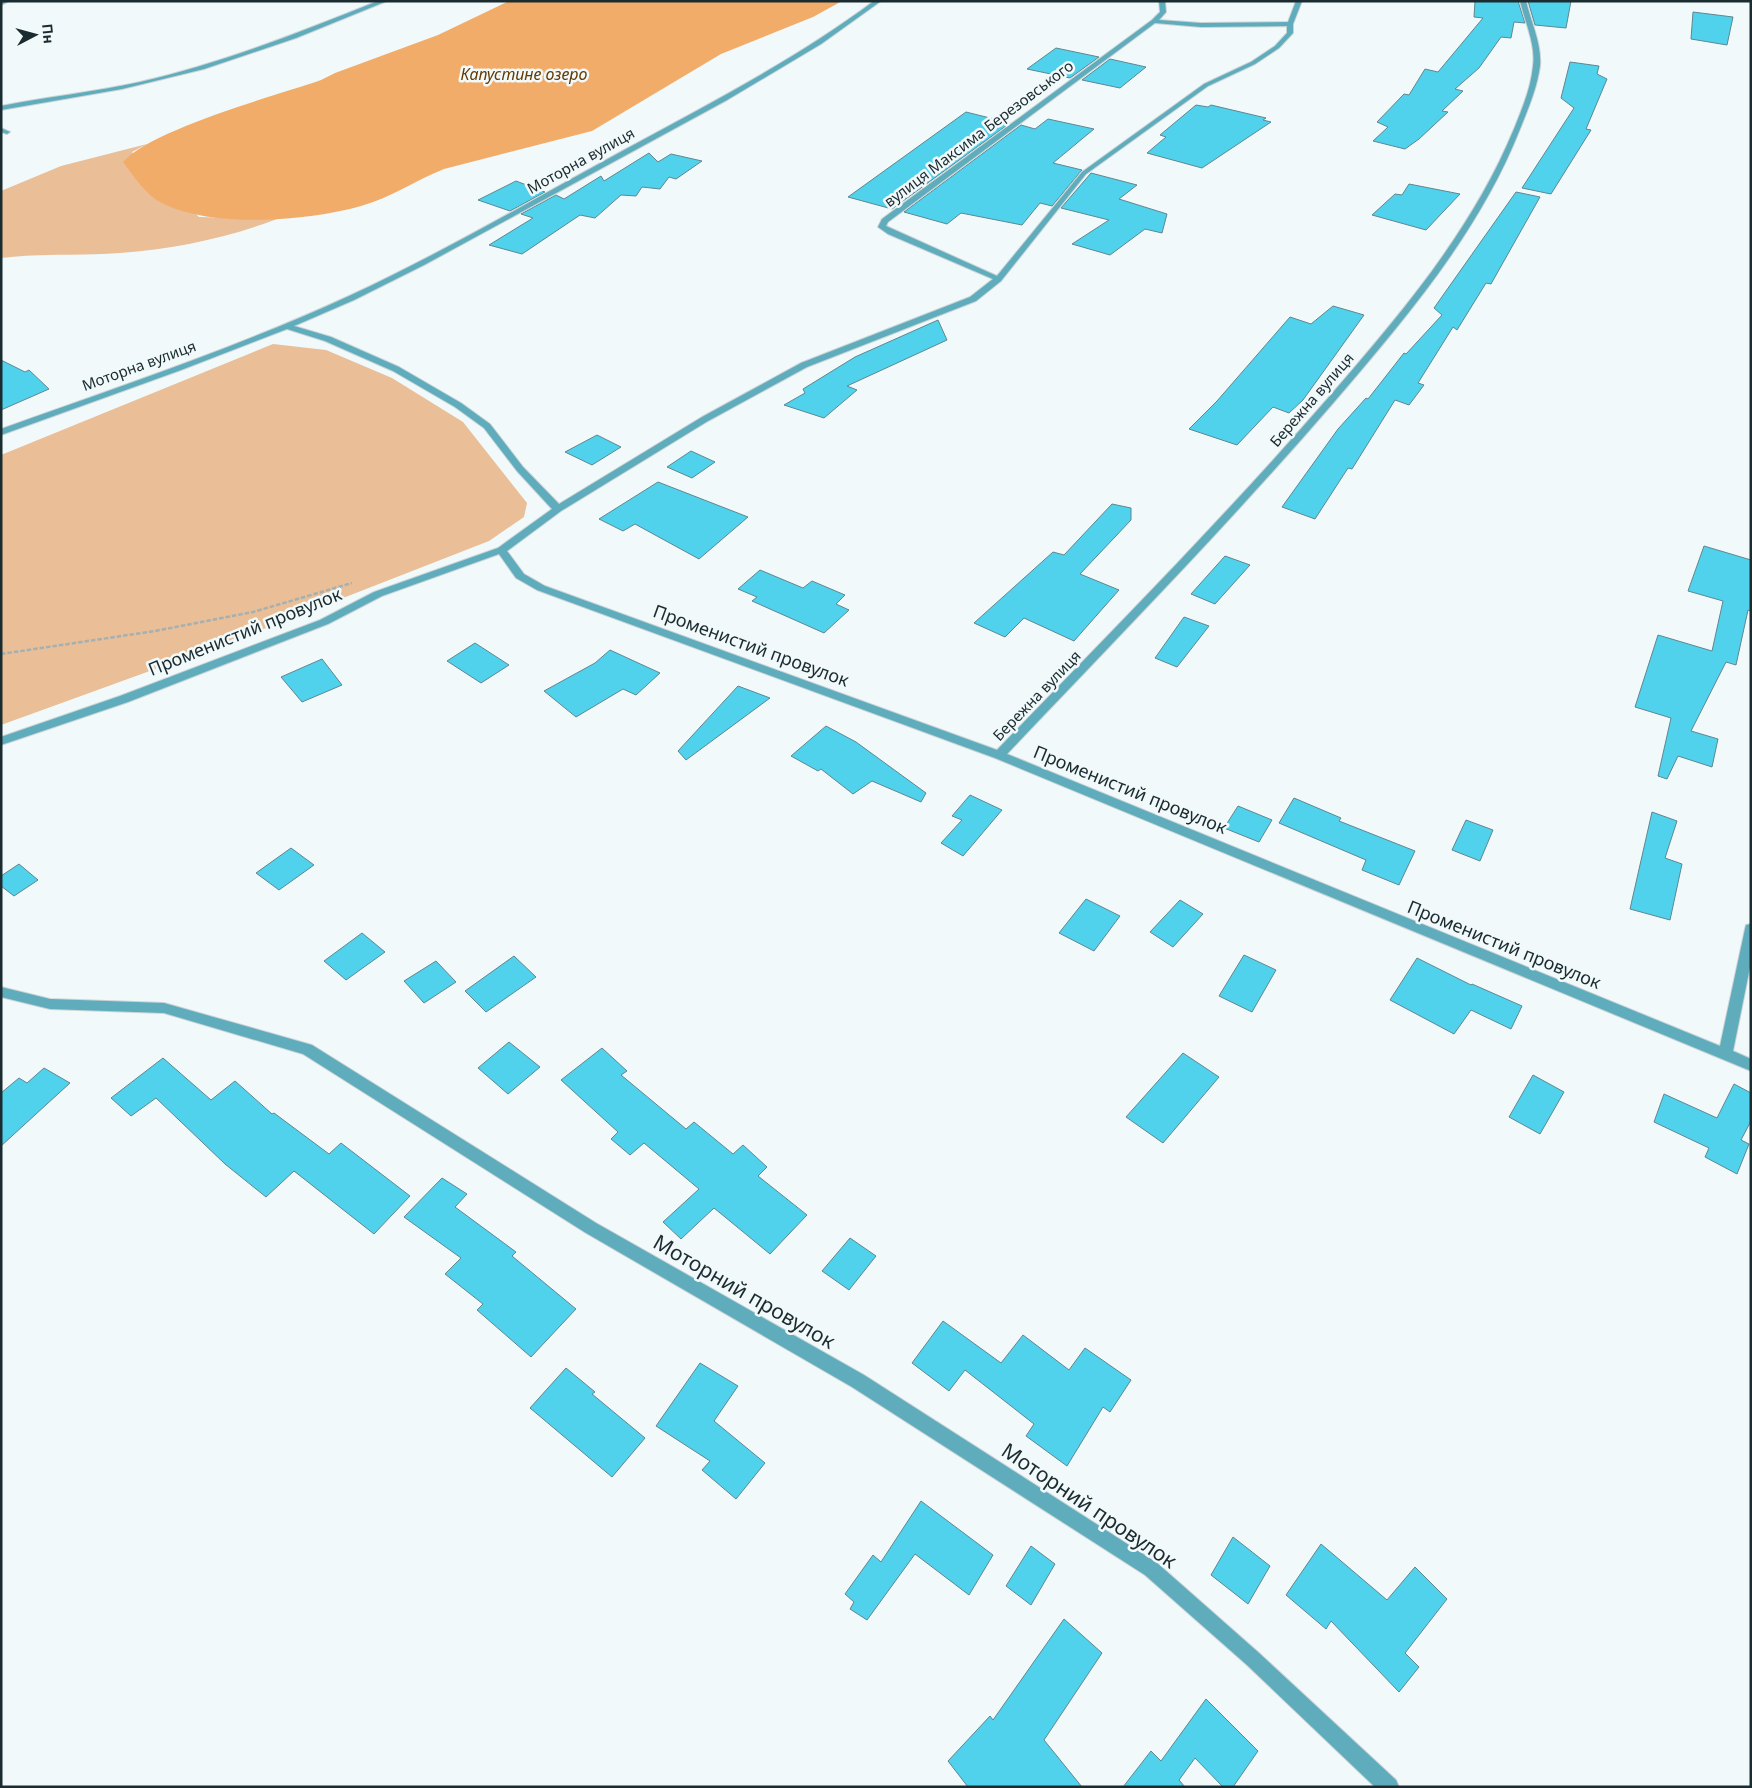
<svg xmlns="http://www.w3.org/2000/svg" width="1752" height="1788" font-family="'Noto Sans',sans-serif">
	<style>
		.green { fill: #eabe96 }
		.water { fill: #f2ac6a }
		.building { fill: #51d2ec; stroke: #5e8791 }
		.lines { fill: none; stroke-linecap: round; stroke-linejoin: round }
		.minor-casing { stroke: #cad4d6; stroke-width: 2 }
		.path { stroke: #a4b0b2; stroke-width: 2.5; stroke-dasharray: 4.5 2; stroke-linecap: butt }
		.minor { fill: #5facbc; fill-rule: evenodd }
		.labels { text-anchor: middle; stroke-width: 5; stroke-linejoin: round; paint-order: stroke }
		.far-street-label { font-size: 15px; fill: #1b2c30; stroke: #f1f9fb }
		.far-water-label { font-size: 16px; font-style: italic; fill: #653900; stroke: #f1f9fb }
		.street-label { font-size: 18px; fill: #1b2c30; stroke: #f1f9fb }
		.near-street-label { font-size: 21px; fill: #1b2c30; stroke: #f1f9fb }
	</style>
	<rect width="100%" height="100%" fill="#f1f9fb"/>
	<!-- green -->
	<g class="green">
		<path d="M147 144 132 152 199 217 277 219C227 238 174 249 120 253 80 256 41 253 1 258V191L61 166Z"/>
		<polygon points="273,344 326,350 392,378 463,422 527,503 524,517 489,541 238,639 1,725 1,455"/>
	</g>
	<!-- water -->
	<path class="water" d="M509 1H842L813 17 721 54 592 131 444 169C416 180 390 198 361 206 308 221 216 228 166 205 147 197 135 178 123 162 152 129 275 96 321 80L335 73 438 35Z"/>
	<!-- building -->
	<g class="building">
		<polygon points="1475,1 1518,1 1525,23 1514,22 1511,38 1501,37 1479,68 1455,89 1463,91 1442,111 1448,112 1419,139 1405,149 1373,141 1388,127 1377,122 1404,94 1409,95 1425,69 1438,72 1483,18 1474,17"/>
		<polygon points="1528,1 1571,1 1566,28 1535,25"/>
		<polygon points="1693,12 1733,17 1727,45 1691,39"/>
		<polygon points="1056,48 1099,57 1070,78 1027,69"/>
		<polygon points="1110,59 1146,67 1120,88 1082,80"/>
		<polygon points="1570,62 1599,66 1597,74 1607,79 1586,129 1591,130 1551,194 1522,188 1574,108 1561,98"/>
		<polygon points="1196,105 1208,107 1211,105 1266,118 1263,120 1271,122 1202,168 1147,153 1166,137 1160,135"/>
		<polygon points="966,112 1010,123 892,209 848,197"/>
		<polygon points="1048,119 1094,129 1053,163 1082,170 1052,206 1040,203 1022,225 961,213 947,224 904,212 1021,125 1035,129"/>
		<polygon points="649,153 658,162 671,154 702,161 676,179 669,177 660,189 642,187 636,196 621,195 595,218 580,215 522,254 489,245 533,218 521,214 556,195 564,199 601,176 604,181"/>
		<polygon points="1091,173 1137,185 1119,199 1167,214 1162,233 1145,229 1110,255 1072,244 1109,220 1061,208"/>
		<polygon points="516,181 545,192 510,211 478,200"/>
		<polygon points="1409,184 1460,194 1426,230 1372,215 1395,194 1402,195"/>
		<polygon points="1516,192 1540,197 1491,284 1486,283 1457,330 1453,327 1418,383 1424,385 1409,405 1395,400 1352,469 1348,468 1315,519 1282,507 1338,429 1366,398 1368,399 1404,353 1406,354 1442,315 1434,308"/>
		<polygon points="1333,306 1364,315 1303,400 1289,413 1273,407 1237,445 1189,429 1217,401 1290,317 1311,324"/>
		<polygon points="938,320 947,340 847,386 857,390 824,418 784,405 805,393 803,389 855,357"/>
		<polygon points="1,360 25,372 29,370 49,389 1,410"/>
		<polygon points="597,435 621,447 592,465 565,452"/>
		<polygon points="691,451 715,462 692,478 667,467"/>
		<polygon points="658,482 748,517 699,559 635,524 623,531 599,519"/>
		<polygon points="1112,504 1131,508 1131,520 1080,574 1119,590 1074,641 1024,618 1005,637 974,623 1053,552 1064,555"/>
		<polygon points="1704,546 1751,560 1751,611 1748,610 1736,665 1726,662 1691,731 1718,739 1712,767 1678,756 1667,779 1658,776 1671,718 1635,707 1658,635 1712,651 1723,601 1688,591"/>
		<polygon points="1225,556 1250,565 1215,604 1191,594"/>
		<polygon points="760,570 803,588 812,581 845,595 836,604 849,610 824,633 752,601 757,597 738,589"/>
		<polygon points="1184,617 1209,626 1177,667 1155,658"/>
		<polygon points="475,643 509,665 481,683 447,661"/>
		<polygon points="610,650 660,673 636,695 623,689 576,717 544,691 595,663"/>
		<polygon points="322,659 342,685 302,702 281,677"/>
		<polygon points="738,686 770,698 686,760 678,751"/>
		<polygon points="826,726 856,742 926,793 921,802 872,781 853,794 821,769 818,771 791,756"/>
		<polygon points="970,795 1002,810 963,856 941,843 962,820 952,816"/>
		<polygon points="1294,798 1341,818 1339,821 1415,851 1399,885 1362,870 1366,860 1279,823"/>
		<polygon points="1238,806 1272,820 1259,842 1224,828"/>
		<polygon points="1652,812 1677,821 1665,858 1682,864 1670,920 1630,909"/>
		<polygon points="1466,820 1493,830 1480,861 1452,850"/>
		<polygon points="291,848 314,865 279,890 256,873"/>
		<polygon points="19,864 38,880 14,896 1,886 1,876"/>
		<polygon points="1086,899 1120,916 1094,951 1059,933"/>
		<polygon points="1180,900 1203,914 1173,947 1150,932"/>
		<polygon points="362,933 385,952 346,980 324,961"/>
		<polygon points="1244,955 1276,970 1252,1012 1219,996"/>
		<polygon points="514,956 536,977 486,1012 465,991"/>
		<polygon points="1417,958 1471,985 1472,984 1522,1006 1511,1029 1471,1010 1454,1034 1390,1000"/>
		<polygon points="436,961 456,982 424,1003 404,981"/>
		<polygon points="509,1042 540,1067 508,1094 478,1068"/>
		<polygon points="602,1048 627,1071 621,1075 686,1129 694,1122 733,1154 743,1145 767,1167 758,1176 807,1215 770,1254 714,1208 681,1239 663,1222 699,1189 644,1143 630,1155 611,1139 618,1132 561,1080"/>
		<polygon points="1183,1053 1219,1077 1163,1143 1126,1117"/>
		<polygon points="163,1058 211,1100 235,1081 272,1114 274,1113 329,1154 341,1143 410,1196 374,1234 294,1171 266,1197 225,1164 156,1098 131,1116 111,1098"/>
		<polygon points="44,1068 70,1083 1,1146 1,1093 19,1078 27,1083"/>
		<polygon points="1533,1075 1564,1092 1540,1134 1509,1117"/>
		<polygon points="1734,1084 1751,1093 1751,1121 1741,1140 1749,1144 1737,1174 1705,1157 1709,1148 1654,1122 1664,1094 1717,1118"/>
		<polygon points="442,1178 467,1194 455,1207 516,1252 512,1256 576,1309 531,1357 477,1310 483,1304 445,1274 461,1258 404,1217"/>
		<polygon points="850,1238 876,1256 849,1290 822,1271"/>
		<polygon points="943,1321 1001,1363 1023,1335 1069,1370 1085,1348 1131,1380 1110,1412 1103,1407 1067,1466 1026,1436 1034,1424 965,1370 949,1391 912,1363"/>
		<polygon points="700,1363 738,1386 714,1421 765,1463 736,1499 702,1470 710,1461 656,1426"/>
		<polygon points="566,1368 595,1392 592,1394 645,1438 612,1477 530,1408"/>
		<polygon points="921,1501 993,1555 969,1595 915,1554 867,1620 850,1609 854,1602 845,1594 873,1555 881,1562"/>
		<polygon points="1233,1537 1270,1566 1248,1604 1211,1575"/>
		<polygon points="1321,1544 1387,1600 1415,1567 1447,1599 1405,1653 1419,1667 1399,1692 1331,1621 1326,1629 1286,1595"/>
		<polygon points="1031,1546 1055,1564 1031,1605 1006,1586"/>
		<polygon points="1064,1619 1102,1653 1044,1740 1082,1787 968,1787 948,1761 990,1716 993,1720"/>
		<polygon points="1206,1699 1258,1751 1233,1787 1223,1787 1195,1758 1179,1780 1185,1787 1123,1787 1151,1751 1161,1761"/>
	</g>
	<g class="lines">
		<!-- minor casing -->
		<g class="minor-casing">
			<g id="minor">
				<polygon points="1,1 9,1 1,5"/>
				<path d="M378 1H387L296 38 204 69 122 89 1 110V106C47 97 94 92 140 82 222 63 301 32 378 1Z"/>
				<path d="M874 1H881L821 44 727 100 424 265 354 300 294 326 331 337 399 367 461 403 490 424 523 467 559 504 702 417 801 363 970 297 993 279 888 234 878 227 882 219 1152 20 1160 12 1159 1H1165L1166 12 1159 20 1201 23 1288 22 1296 1H1302L1293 24V33L1279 48 1255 64 1208 86 1086 174 1001 281 976 301 807 367 708 421 561 511 507 551 524 574 545 586 997 750C1109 634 1223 519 1329 397 1400 315 1472 231 1514 129 1522 109 1531 88 1533 66 1536 45 1525 22 1520 1H1526C1531 22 1542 45 1540 66 1537 88 1528 109 1520 129 1479 233 1405 319 1334 402 1229 524 1117 638 1007 754L1720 1046 1745 929 1746 925 1751 924V962L1733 1051 1751 1059V1071L995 758 537 590 516 578 499 554 382 596 328 624 128 702 1 745V737L120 696 320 620 374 592 498 548 552 509 517 471 484 428 455 407 393 371 325 341 287 329 181 370 1 435V429C118 387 236 348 349 296 444 252 534 199 626 149 711 103 796 59 874 1ZM1155 23 1201 27 1287 26V33L1275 46 1251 62 1204 84 1082 172 997 276 886 226 888 222Z"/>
				<polygon points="1,128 10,132 7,134 1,132"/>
				<polygon points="1,987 50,999 164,1003 312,1045 596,1223 864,1375 1157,1563 1259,1653 1396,1780 1399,1787 1375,1787 1247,1665 1145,1575 852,1387 586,1233 303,1054 164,1013 50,1009 1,997"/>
			</g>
		</g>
		<!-- path -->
		<polyline class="path" points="1,654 155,631 253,612 352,583"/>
		<!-- minor -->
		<use href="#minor" class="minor"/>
	</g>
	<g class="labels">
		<!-- far-street labels -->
		<g class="far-street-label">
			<text transform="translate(979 134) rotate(-37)" y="5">вулиця Максима Березовського</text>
			<text transform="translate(581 161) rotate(-29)" y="5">Моторна вулиця</text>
			<text transform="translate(139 366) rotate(-20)" y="5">Моторна вулиця</text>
			<text transform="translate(1312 400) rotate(-49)" y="5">Бережна вулиця</text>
			<text transform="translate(1037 696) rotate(-46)" y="5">Бережна вулиця</text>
		</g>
		<!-- far-water labels -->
		<g class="far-water-label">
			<text x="524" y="80">Капустине озеро</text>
		</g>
		<!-- street labels -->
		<g class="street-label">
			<text transform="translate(245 632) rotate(-22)" y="6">Променистий провулок</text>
			<text transform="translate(751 646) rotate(20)" y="6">Променистий провулок</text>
			<text transform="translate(1130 790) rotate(22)" y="6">Променистий провулок</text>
			<text transform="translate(1504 945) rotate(22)" y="6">Променистий провулок</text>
		</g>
		<!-- near-street labels -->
		<g class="near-street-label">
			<text transform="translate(744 1292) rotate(30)" y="7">Моторний провулок</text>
			<text transform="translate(1089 1506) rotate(34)" y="7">Моторний провулок</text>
		</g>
	</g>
	<!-- border -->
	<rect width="1752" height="1788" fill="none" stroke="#1b2c30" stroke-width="5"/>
	<!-- north arrow -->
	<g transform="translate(35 35) rotate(84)" stroke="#f1f9fb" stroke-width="4" paint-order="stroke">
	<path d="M0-4L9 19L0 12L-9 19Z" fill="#1b2c30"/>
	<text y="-8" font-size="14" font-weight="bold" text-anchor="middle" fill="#1b2c30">Пн</text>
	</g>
</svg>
